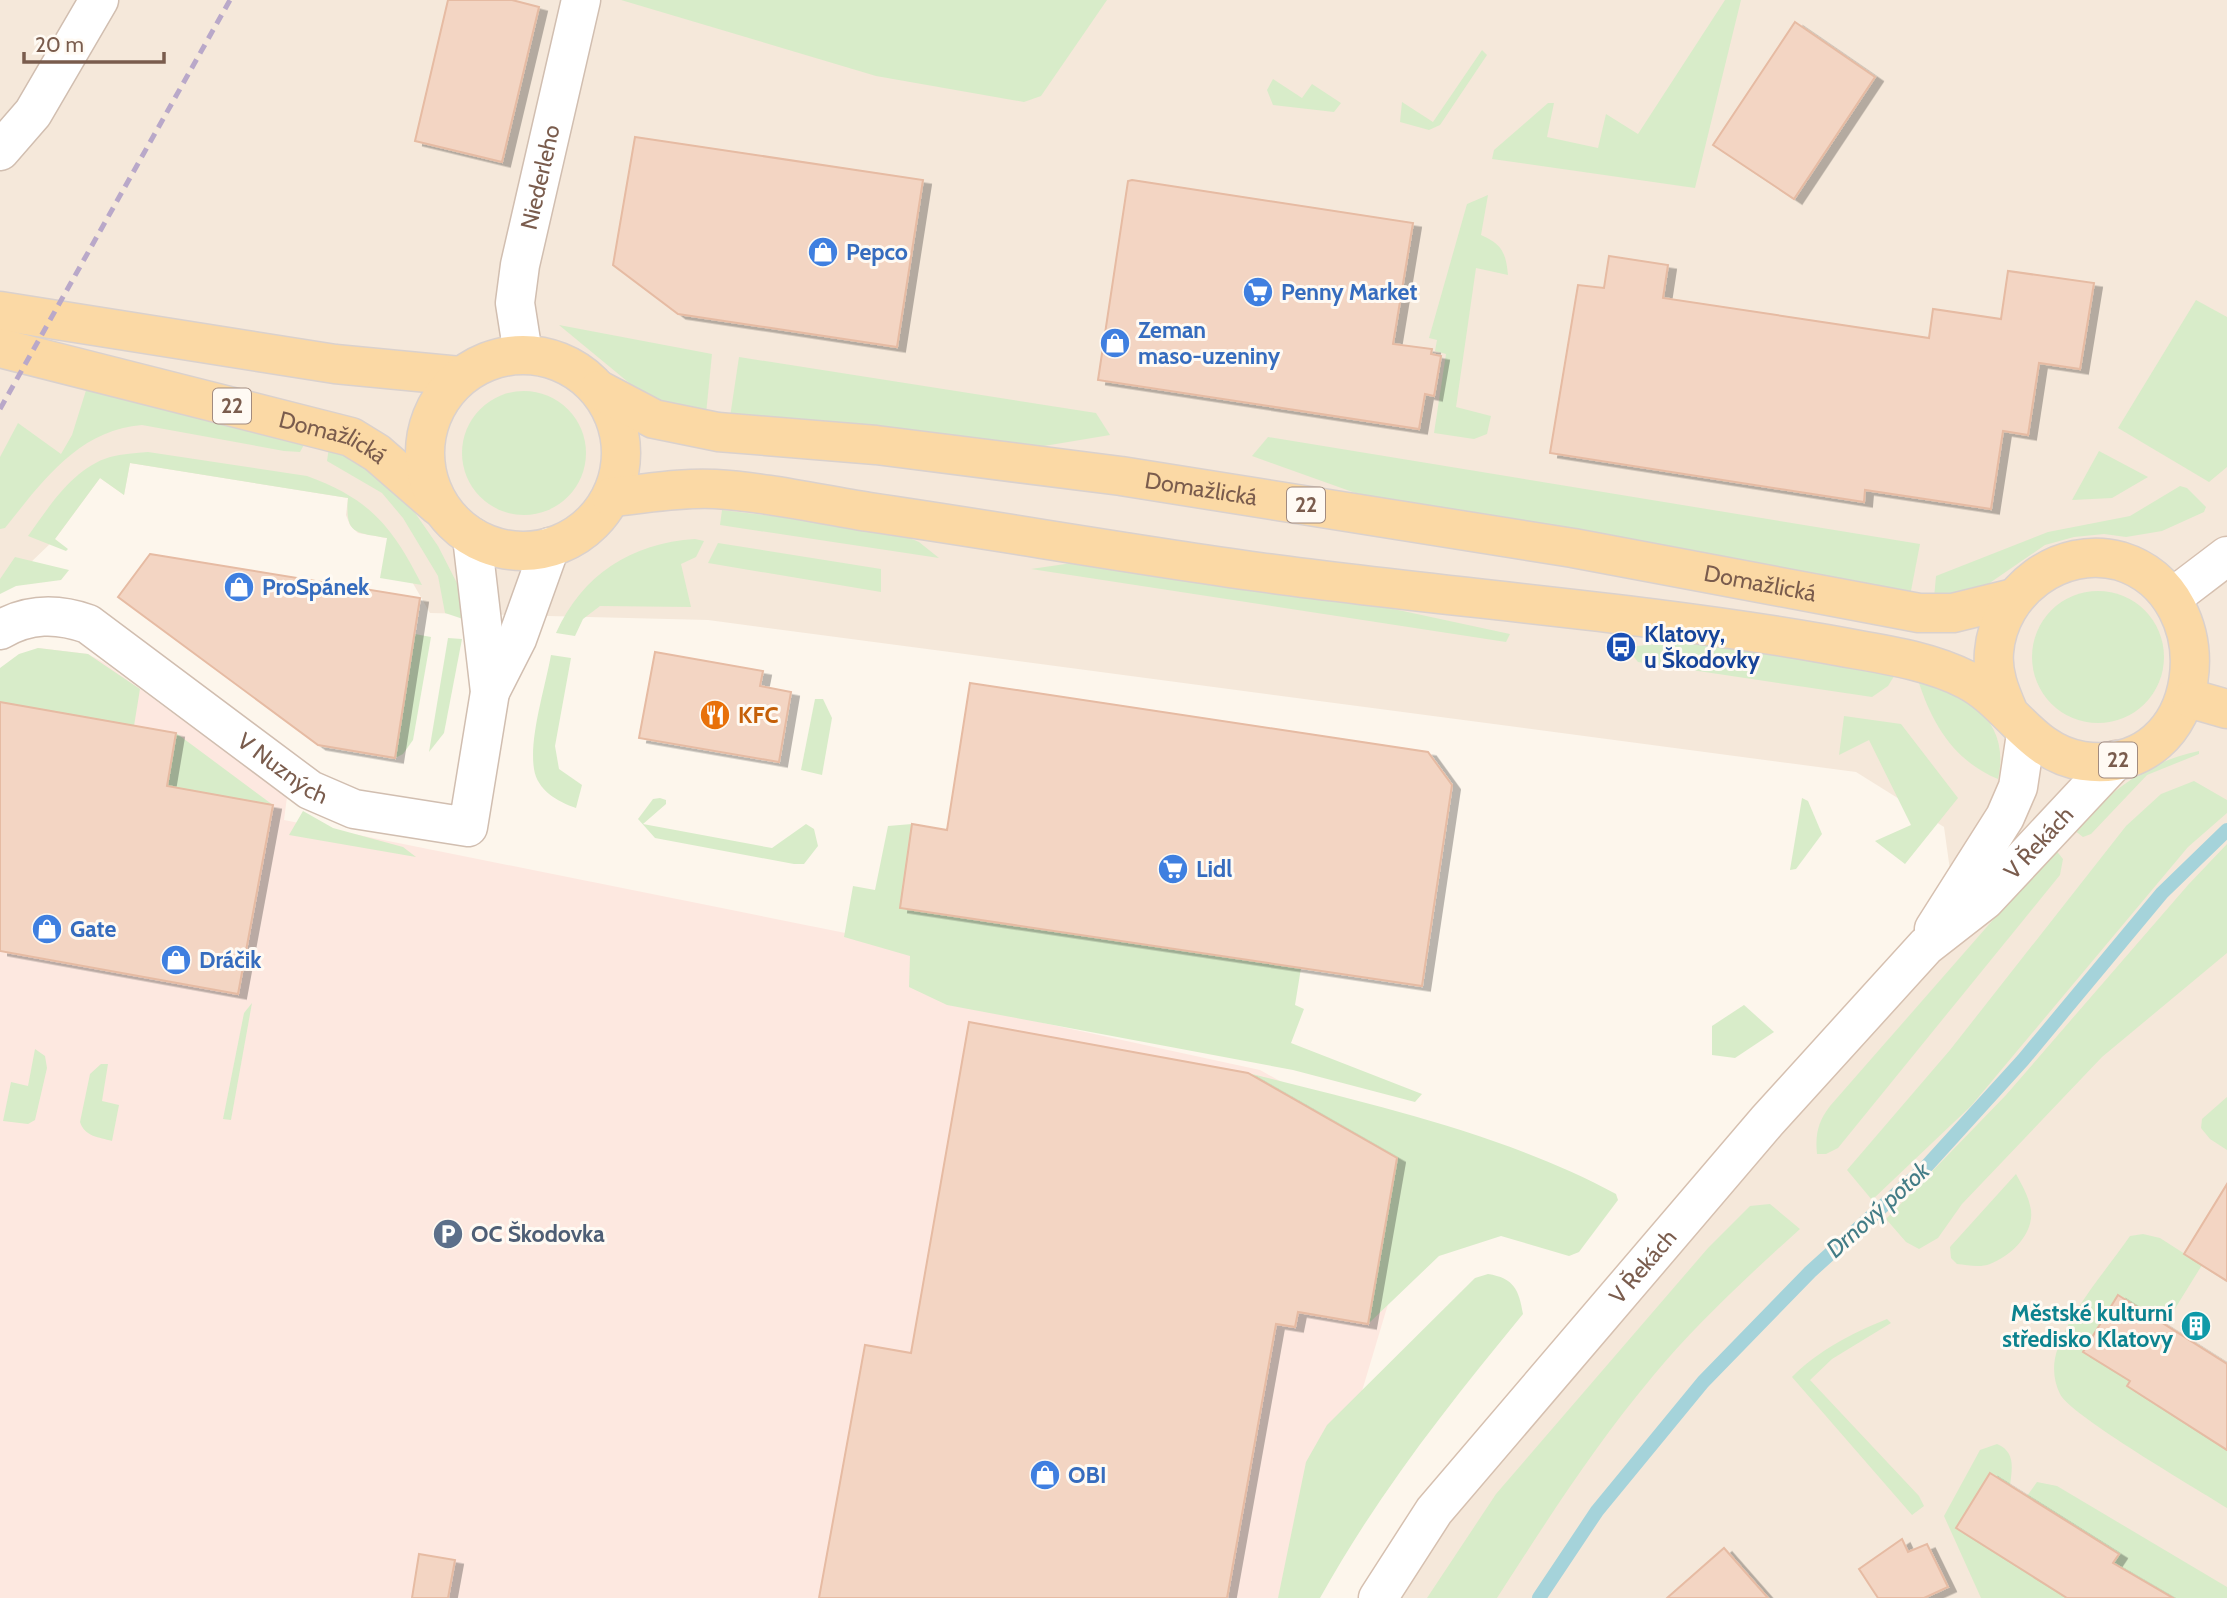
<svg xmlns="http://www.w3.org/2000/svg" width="2227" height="1598" font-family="Cabin,sans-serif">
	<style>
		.residential { fill: #f5e8da }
		.commercial { fill: #fde8e0 }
		.green { fill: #d8ecc9; fill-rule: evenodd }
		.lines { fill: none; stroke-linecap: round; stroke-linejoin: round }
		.stream { stroke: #a5d3da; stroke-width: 14 }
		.building { fill: #f3d5c3; stroke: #e6bba3; stroke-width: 2; filter: url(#shadow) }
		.street-casing { stroke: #d1beb0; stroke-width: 41 }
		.secondary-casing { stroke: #d6c0b0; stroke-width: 41 }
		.primary-casing { stroke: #dad1cd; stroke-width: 41 }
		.street { stroke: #fff; stroke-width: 38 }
		.secondary { stroke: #fff; stroke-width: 38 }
		.primary { stroke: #fbd9a5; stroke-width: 38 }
		.rail { stroke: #b9a8c9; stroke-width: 5; stroke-dasharray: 10 7; stroke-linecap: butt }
		.labels { text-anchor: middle; stroke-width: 6; stroke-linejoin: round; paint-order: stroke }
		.shield { fill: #fffaf3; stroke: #a28b7f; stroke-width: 2 }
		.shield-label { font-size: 21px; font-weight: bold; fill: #7a5c4d }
		.street-label { font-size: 23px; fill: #7a5c4d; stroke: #fffaf3 }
		.shop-label { font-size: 23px; font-weight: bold; fill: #366cbe; stroke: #fffaf3; text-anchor: start }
		.transit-label { font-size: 23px; font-weight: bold; fill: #164399; stroke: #fffaf3; text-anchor: start }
		.food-label { font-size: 23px; font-weight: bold; fill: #c56008; stroke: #fffaf3; text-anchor: start }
		.service-label { font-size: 23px; font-weight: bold; fill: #4e5e75; stroke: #fffaf3; text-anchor: start }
		.culture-label { font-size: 23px; font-weight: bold; fill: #0d838f; stroke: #fffaf3; text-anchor: end }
		.water-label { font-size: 24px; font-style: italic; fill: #437c86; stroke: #fffaf3 }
	</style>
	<defs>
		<filter id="shadow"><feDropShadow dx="8" dy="4.5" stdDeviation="0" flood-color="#0004"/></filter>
	</defs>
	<rect width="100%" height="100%" fill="#fdf6ec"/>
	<!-- residential -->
	<polygon class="residential" points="0,0 2227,0 2227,1598 1379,1598 1642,1299 1956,913 1944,827 1856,772 708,620 430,613 387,538 358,533 350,525 346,515 348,498 130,463 124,495 100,478 55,539 0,592"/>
	<!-- commercial -->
	<polygon class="commercial" points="38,648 88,654 105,663 287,797 284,820 915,947 961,1005 1260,1070 1430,1164 1300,1598 0,1598 0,671"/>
	<!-- green -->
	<g class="green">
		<polygon points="621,0 1107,0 1041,96 1024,102 876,76"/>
		<polygon points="1725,0 1741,0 1695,188 1492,159 1494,150 1548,103 1554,103 1547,137 1598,148 1606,114 1638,134"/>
		<polygon points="1482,50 1487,55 1440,125 1429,130 1400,122 1402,102 1433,122"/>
		<polygon points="1273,79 1302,98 1312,84 1341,103 1334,112 1273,105 1267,90"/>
		<path d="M1488 195 1481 235C1502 244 1506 253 1508 275L1476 268 1456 407 1491 416 1487 434 1474 439 1434 433 1446 354 1435 351 1437 340 1429 338 1467 204Z"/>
		<polygon points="2196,300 2227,317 2227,467 2209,482 2118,428"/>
		<polygon points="559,325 712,354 706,414 670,407 639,391"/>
		<polygon points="739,357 1096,413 1110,435 1038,447 730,417"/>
		<path d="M88 384 306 441 300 452 284 451 142 425C78 430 42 482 5 528L0 529V457L18 423 61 454 72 435Z"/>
		<circle cx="524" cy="453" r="62"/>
		<polygon points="1268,437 1920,544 1910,596 1361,495 1252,456"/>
		<polygon points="329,447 360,459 404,497 438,546 461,591 463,619 445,613 438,576 403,518 382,493 327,461"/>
		<polygon points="2099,451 2148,477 2112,498 2072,500"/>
		<path d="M148 452 307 476C370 499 392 526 422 585L380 578 387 538C355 532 345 535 348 498L130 463 124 495 100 478 55 539 68 549 66 551 28 536C49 507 73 468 110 457 122 454 136 453 148 452Z"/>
		<polygon points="2180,486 2187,488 2206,507 2204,512 2162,531 2126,537 2104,534 2074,537 2045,545 1981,589 1934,598 1936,576 2048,532 2130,516"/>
		<polygon points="722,510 890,530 919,542 939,558 720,525"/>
		<path d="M695 539 704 541 696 557 681 564 691 607 600 606 583 619 575 636 556 633C582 575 631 543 695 539Z"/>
		<polygon points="718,543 881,569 881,592 708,563"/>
		<polygon points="15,557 69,570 61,580 16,586 0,594 0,579"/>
		<polygon points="1079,562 1347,599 1510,634 1506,642 1031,569"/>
		<circle cx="2098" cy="657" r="66"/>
		<polygon points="415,634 431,637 413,740 403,754 395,758"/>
		<polygon points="448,638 462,639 444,733 429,752"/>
		<polygon points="1721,638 1896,673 1888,686 1872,697 1638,662 1626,647"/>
		<polygon points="38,648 88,654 140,689 134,726 5,703 0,710 0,668 19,654"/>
		<path d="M551 655 571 658 555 746 559 769 582 785 576 808C558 802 537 790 534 769 529 738 545 688 551 655Z"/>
		<path d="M1918 680C1968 691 2011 723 1998 779 1954 761 1932 724 1918 680Z"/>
		<polygon points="815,699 823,699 832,718 822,775 801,770"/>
		<polygon points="1844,716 1901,724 1958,798 1905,864 1875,841 1911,825 1869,740 1839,755"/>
		<polygon points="176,733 273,805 167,786"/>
		<path d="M2199 751V754L2147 775 2091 834 2083 837 2074 830C2110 792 2147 761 2199 751Z"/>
		<polygon points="2194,781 2227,800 2227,813 2188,847 1971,1106 1872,1200 1847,1170 1950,1050 2126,826 2161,794"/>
		<polygon points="660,798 666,800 666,804 643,824 772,848 806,824 814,829 818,846 804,864 794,864 655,838 638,819 653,799"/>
		<polygon points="1802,798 1808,801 1822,834 1796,869 1790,870"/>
		<polygon points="303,811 333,828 403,847 416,857 289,835"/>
		<polygon points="912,824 900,908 1301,968 1295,1005 1304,1009 1291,1043 1422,1094 1415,1102 1293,1070 947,1005 909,987 910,956 844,937 853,886 875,890 888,826"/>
		<polygon points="2227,844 2227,953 2102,1057 1962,1204 1938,1238 1919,1249 1906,1242 1886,1219 2006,1095 2188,885"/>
		<path d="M2055 849 2063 859 2060 875 1838 1148 1826 1154H1817C1815 1134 1818 1122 1830 1106Z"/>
		<polygon points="252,1003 231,1120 223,1119 244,1013"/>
		<polygon points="1744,1005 1774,1032 1735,1058 1712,1055 1712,1026"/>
		<polygon points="35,1049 45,1056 47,1068 35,1120 28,1124 3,1121 11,1082 28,1086"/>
		<path d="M101 1064H108L102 1101 119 1105 112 1141C99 1137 85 1137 80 1122L90 1074Z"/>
		<path d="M1248 1073C1369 1104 1506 1134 1616 1194L1618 1200 1579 1252 1569 1256 1501 1236 1439 1256 1368 1324Z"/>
		<polygon points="2227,1097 2227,1150 2210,1139 2201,1128 2202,1119"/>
		<path d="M2016 1174C2022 1185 2029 1197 2031 1210 2034 1234 2011 1256 1990 1264 1980 1268 1967 1265 1957 1264L1951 1258 1950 1247Z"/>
		<path d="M1770 1204 1800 1229C1749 1275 1697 1323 1653 1376 1595 1445 1546 1522 1497 1598H1427L1496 1494 1708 1248 1750 1206Z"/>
		<path d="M2143 1234 2160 1238 2202 1265 2127 1386 2227 1450V1508C2199 1490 2071 1416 2060 1394 2053 1380 2052 1363 2058 1348 2072 1308 2106 1271 2130 1236ZM2119 1295 2134 1305 2123 1323 2108 1313Z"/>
		<path d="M1488 1274C1514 1278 1519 1290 1523 1314 1447 1407 1379 1492 1320 1598H1278L1306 1462 1327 1425 1475 1278Z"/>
		<path d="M1887 1319 1891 1323 1832 1359 1810 1380 1919 1496 1924 1506 1912 1515 1792 1377C1819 1350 1852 1333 1887 1319Z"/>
		<path d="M1997 1444C2016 1452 2012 1468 2010 1486L1990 1474 1956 1528 2067 1598H1981L1944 1516 1980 1450Z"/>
		<polygon points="2037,1482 2057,1486 2227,1587 2227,1598 2092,1598 2119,1554 2027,1496"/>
	</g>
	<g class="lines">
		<!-- stream -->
		<polyline class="stream" points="1539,1598 1597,1511 1703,1382 1810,1272 1924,1169 2023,1060 2162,893 2227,830"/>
	</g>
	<!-- building -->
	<g class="building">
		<polygon points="448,0 512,0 539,7 502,162 415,141"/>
		<polygon points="1795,22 1875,77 1794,199 1713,145"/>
		<polygon points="635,137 923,180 897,347 678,314 613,265"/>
		<polygon points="1132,180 1413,223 1393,344 1432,349 1431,354 1441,356 1434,396 1425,394 1419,429 1098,380 1128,181"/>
		<polygon points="1609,256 1668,265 1663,298 1929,338 1933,309 2001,319 2008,271 2094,283 2080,369 2039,363 2028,435 2003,431 1991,509 1865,490 1864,502 1550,453 1578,285 1604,288"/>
		<polygon points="150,554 420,598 395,758 318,745 118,597"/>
		<polygon points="655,652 763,671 760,686 791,692 779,762 639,738"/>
		<polygon points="970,683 1428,752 1452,785 1422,986 900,908 912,824 947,830"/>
		<polygon points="0,702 176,733 167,786 273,805 238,994 0,951"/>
		<polygon points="969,1022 1248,1073 1397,1158 1368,1324 1298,1312 1295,1327 1276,1324 1227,1598 819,1598 865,1345 911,1353"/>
		<polygon points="2227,1184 2227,1281 2184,1254"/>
		<polygon points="2118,1295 2227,1364 2227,1450 2127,1386 2130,1381 2083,1352"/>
		<polygon points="1990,1473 2119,1554 2113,1563 2173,1598 2067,1598 1956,1528"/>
		<polygon points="1902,1539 1908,1552 1927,1544 1948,1587 1924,1598 1878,1598 1859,1569"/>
		<polygon points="1724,1548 1768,1598 1667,1598"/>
		<polygon points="419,1554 455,1560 448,1598 412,1598"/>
	</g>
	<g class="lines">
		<!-- street casing -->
		<g class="street-casing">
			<g id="street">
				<polyline points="0,151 33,113 99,0"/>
				<path id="s1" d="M523 354 515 303 520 265 581 0"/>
				<path id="s2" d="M0 630C29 613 57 613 88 624L310 790 354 809 468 827 490 692 472 537"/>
				<polyline points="490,692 517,639 550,547"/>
			</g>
		</g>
		<!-- secondary casing -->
		<g class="secondary-casing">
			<g id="secondary">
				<polyline points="2177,594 2227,556"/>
				<polyline points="1934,929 2005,817 2018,787 2026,734"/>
				<path id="s3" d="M1378 1598 1434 1511 1767 1121 1926 946 1985 900 2116 760"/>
			</g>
		</g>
		<!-- primary casing -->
		<g class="primary-casing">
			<g id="primary">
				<polyline points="0,311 335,364 460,376"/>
				<path id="s4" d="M0 348 351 437 377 453 438 506"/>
				<circle cx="523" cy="453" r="98"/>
				<path id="s5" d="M599 390 654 419 718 432 876 445 1121 476 1573 548 1919 613H1953L2014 598"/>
				<path d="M611 497C645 494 681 487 715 489 766 492 818 504 869 512 999 531 1129 554 1259 572 1448 598 1638 611 1826 644 1872 653 1924 658 1967 680 2010 702 2031 754 2083 761 2208 778 2227 594 2120 561 2060 545 1999 591 1994 652 1992 673 2000 692 2008 711"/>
				<polyline points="2192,699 2227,709"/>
			</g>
		</g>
		<!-- street -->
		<use href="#street" class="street"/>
		<!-- secondary -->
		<use href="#secondary" class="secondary"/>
		<!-- primary -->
		<use href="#primary" class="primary"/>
		<!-- rail -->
		<polyline class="rail" points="0,409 230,0"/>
	</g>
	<!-- icons -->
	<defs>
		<g id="shop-disc" transform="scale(1.575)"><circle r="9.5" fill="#3f7fe0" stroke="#fffaf3"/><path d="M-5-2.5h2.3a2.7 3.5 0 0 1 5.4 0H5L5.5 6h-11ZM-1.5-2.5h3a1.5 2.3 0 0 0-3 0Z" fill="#fff"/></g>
		<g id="supermarket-disc" transform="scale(1.575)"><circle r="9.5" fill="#3f7fe0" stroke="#fffaf3"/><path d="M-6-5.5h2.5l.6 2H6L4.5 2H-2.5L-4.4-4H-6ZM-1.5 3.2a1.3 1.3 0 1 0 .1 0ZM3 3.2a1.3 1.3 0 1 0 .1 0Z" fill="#fff"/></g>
		<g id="bus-disc" transform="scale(1.575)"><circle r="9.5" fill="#1a4fb4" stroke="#fffaf3"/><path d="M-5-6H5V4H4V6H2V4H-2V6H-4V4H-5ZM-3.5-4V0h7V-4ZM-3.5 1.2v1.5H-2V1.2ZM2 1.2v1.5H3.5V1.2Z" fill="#fff"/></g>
		<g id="restaurant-disc" transform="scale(1.575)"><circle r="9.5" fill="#e8710a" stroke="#fffaf3"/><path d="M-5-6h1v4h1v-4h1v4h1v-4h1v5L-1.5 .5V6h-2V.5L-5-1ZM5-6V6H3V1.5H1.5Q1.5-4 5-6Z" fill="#fff"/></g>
		<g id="parking-disc" transform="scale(1.575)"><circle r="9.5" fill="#5c6f8a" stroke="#fffaf3"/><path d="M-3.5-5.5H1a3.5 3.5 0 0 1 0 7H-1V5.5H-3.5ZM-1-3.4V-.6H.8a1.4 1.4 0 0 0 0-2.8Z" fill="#fff"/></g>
		<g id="building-disc" transform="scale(1.575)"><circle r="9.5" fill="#0f9aa8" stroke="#fffaf3"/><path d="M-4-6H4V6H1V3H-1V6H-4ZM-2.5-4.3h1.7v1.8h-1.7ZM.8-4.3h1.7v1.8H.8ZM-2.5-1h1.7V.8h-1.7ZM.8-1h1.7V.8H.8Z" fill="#fff"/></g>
	</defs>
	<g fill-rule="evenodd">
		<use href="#shop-disc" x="823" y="252"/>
		<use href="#supermarket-disc" x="1258" y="292"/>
		<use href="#shop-disc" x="1115" y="343"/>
		<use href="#shop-disc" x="239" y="587"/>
		<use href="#bus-disc" x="1621" y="647"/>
		<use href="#restaurant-disc" x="715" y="715"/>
		<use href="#supermarket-disc" x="1173" y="869"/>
		<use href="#shop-disc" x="47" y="929"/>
		<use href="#shop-disc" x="176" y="960"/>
		<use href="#parking-disc" x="448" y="1234"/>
		<use href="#building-disc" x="2196" y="1326"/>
		<use href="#shop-disc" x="1045" y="1475"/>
	</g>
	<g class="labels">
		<!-- shield labels -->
		<g class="shield">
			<rect x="213" y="388.5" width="38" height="35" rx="5"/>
			<rect x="1287" y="487.5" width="38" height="35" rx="5"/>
			<rect x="2099" y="742.5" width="38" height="35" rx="5"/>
		</g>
		<g class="shield-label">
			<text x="232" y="413">22</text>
			<text x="1306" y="512">22</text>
			<text x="2118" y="767">22</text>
		</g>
		<!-- street labels -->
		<g class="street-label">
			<text dy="8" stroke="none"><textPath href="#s1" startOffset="180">Niederleho</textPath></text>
			<text dy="8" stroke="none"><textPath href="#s4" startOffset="345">Domažlická</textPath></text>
			<text dy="8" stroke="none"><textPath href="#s5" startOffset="614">Domažlická</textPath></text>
			<text dy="8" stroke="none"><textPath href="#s5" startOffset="1181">Domažlická</textPath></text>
			<text dy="8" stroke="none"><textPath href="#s2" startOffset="334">V Nuzných</textPath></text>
			<text dy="8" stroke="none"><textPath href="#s3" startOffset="1006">V Řekách</textPath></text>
			<text dy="8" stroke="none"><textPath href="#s3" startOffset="425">V Řekách</textPath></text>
		</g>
		<!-- shop labels -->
		<g class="shop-label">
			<text x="846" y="260">Pepco</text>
			<text x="1281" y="300">Penny Market</text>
			<text x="1138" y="338">Zeman<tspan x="1138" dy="26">maso-uzeniny</tspan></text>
			<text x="262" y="595">ProSpánek</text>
			<text x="1196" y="877">Lidl</text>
			<text x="70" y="937">Gate</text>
			<text x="199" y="968">Dráčik</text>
			<text x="1068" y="1483">OBI</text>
		</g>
		<!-- transit labels -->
		<g class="transit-label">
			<text x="1644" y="642">Klatovy,<tspan x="1644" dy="26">u Škodovky</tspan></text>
		</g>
		<!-- food labels -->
		<g class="food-label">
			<text x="738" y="723">KFC</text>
		</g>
		<!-- service labels -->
		<g class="service-label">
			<text x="471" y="1242">OC Škodovka</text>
		</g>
		<!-- culture labels -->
		<g class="culture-label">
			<text x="2173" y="1321">Městské kulturní<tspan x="2173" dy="26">středisko Klatovy</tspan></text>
		</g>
		<!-- water labels -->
		<g class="water-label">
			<text transform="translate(1878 1210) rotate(-42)" y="8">Drnový potok</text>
		</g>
	</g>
	<!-- scale -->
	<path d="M24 52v10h140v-10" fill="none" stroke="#7a5c4d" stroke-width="3.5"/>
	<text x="35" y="52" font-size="21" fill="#7a5c4d" stroke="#fffaf3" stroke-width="5" paint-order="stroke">20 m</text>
</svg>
